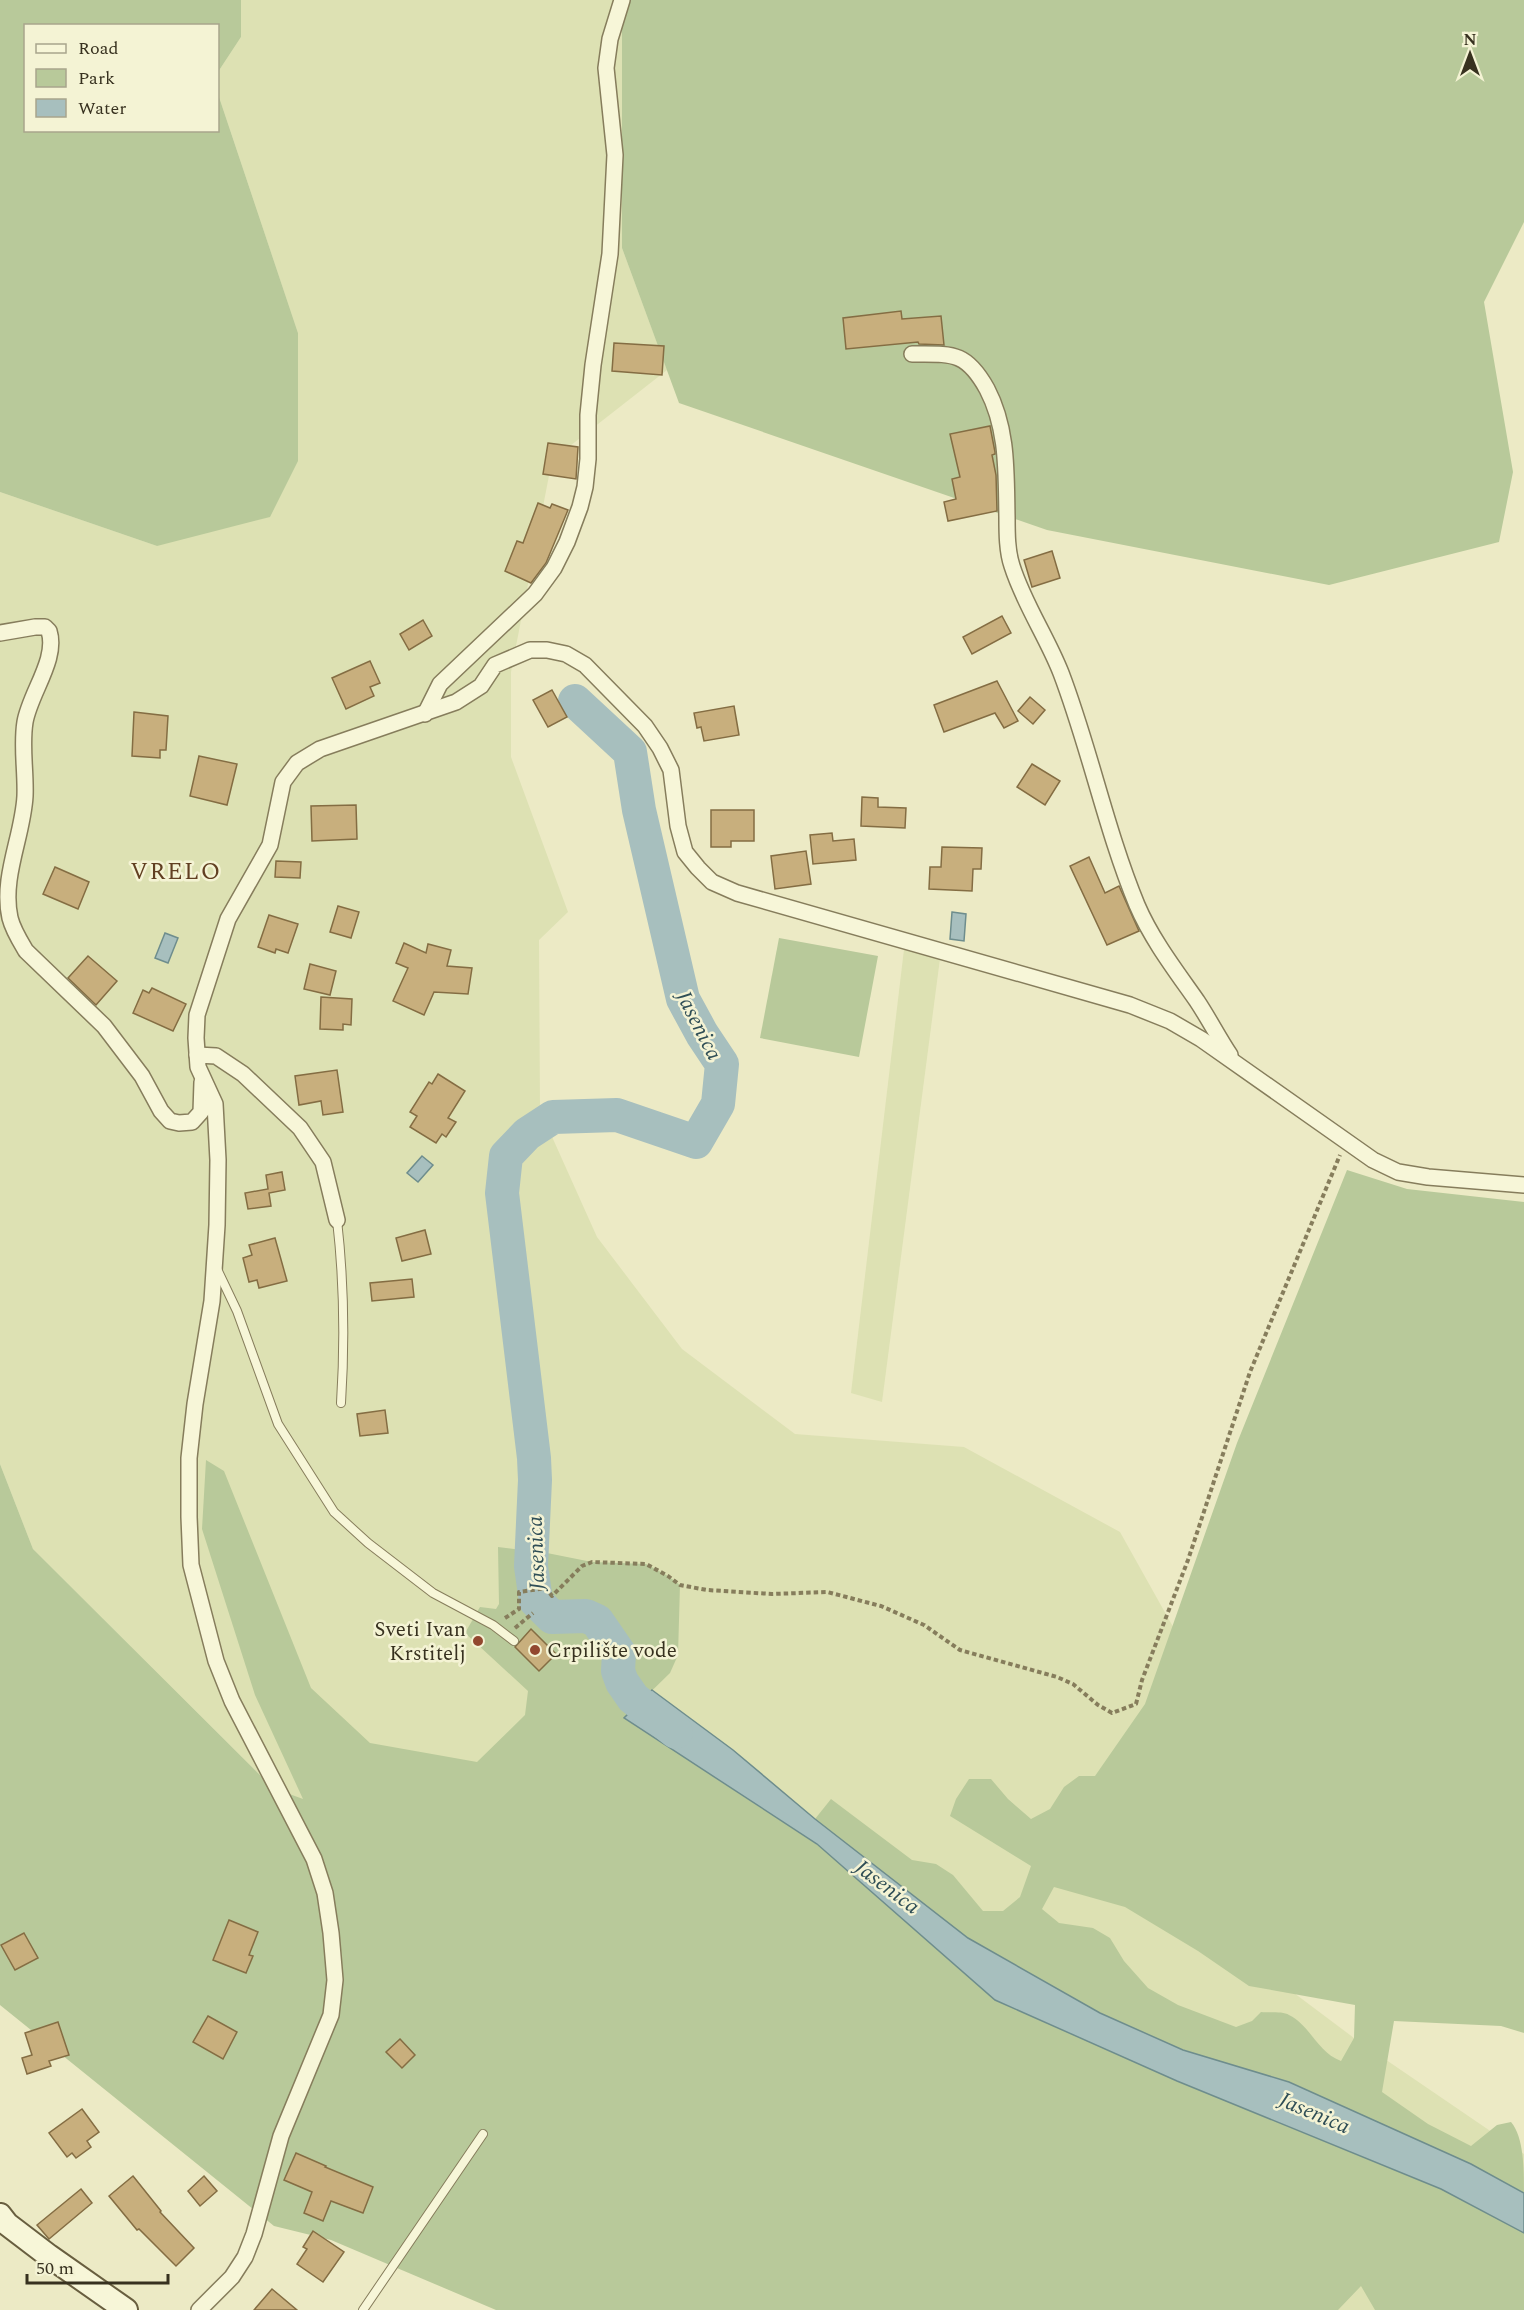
<svg xmlns="http://www.w3.org/2000/svg" width="1524" height="2310" font-family="Spectral,serif">
	<style>
		.farmland { fill: #dde1b3 }
		.green { fill: #b8c99a; fill-rule: evenodd }
		.water { fill: #a7bfbe; stroke: #6e8d8d; stroke-width: 1.5 }
		.lines { fill: none; stroke-linecap: round; stroke-linejoin: round }
		.river { stroke: #a7bfbe; stroke-width: 34 }
		.building { fill: #c8af7d; stroke: #846d43; stroke-width: 1.5 }
		.lane-casing { stroke: #867d5c; stroke-width: 10 }
		.street-casing { stroke: #867d5c; stroke-width: 18 }
		.secondary-casing { stroke: #685e3f; stroke-width: 26 }
		.path { stroke: #867d5c; stroke-width: 4; stroke-dasharray: 4.5 3; stroke-linecap: butt }
		.lane { stroke: #f7f6d8; stroke-width: 8 }
		.street { stroke: #f7f6d8; stroke-width: 15 }
		.secondary { stroke: #f7f6d8; stroke-width: 22 }
		.poi-dot { fill: #92482f; stroke: #f4f3d4; stroke-width: 2 }
		.labels { text-anchor: middle; stroke-width: 5; stroke-linejoin: round; paint-order: stroke }
		.poi-label { font-size: 21px; fill: #37311f; stroke: #f4f3d4; text-anchor: end }
		.water-label { font-size: 22px; font-style: italic; fill: #2f4e56; stroke: #f4f3d4 }
		.quarter-label { font-size: 24px; letter-spacing: 1.5px; fill: #613f21; stroke: #f4f3d4 }
	</style>
	<rect width="100%" height="100%" fill="#eceac5"/>
	<!-- farmland -->
	<g class="farmland">
		<polygon points="241,0 622,0 622,248 667,370 552,460 511,672 511,757 568,912 539,940 540,1110 597,1237 682,1349 795,1434 964,1447 1120,1532 1191,1659 1262,1969 1354,2038 1524,2154 1524,2310 1090,2310 273,1788 33,1549 0,1464 0,492 157,546 298,333 218,94 218,72 241,37"/>
		<polygon points="905,941 941,951 882,1402 851,1393"/>
	</g>
	<!-- green -->
	<g class="green">
		<polygon points="0,0 241,0 241,37 218,72 218,26 26,26 26,130 218,130 218,94 298,333 298,461 270,517 157,546 0,492"/>
		<polygon points="622,0 1524,0 1524,222 1484,302 1513,472 1499,542 1329,585 1047,530 679,403 622,248"/>
		<polygon points="779,938 878,956 859,1057 760,1038"/>
		<path d="M1347 1170 1407 1189 1524 1202V2033L1501 2026 1394 2021 1382 2092 1428 2124 1471 2146 1497 2125 1511 2122C1524 2137 1524 2170 1524 2193L1471 2164 1183 2050 1100 2013 968 1938 815 1819 831 1799 912 1860 936 1864 953 1875 983 1911H1003L1020 1897 1031 1866 950 1816 956 1799 969 1779H991L1008 1799 1031 1819 1050 1809 1064 1787 1079 1776H1095L1145 1704 1237 1443ZM1054 1887 1125 1907 1198 1951 1249 1986 1355 2005 1354 2038 1341 2061C1317 2052 1311 2026 1289 2015 1283 2011 1269 2013 1261 2012L1252 2021 1236 2027 1178 2005 1148 1988 1124 1961 1110 1938 1093 1928 1059 1923 1042 1909Z"/>
		<polygon points="206,1460 224,1471 311,1688 370,1743 477,1762 525,1715 528,1691 465,1633 480,1607 496,1609 499,1604 498,1547 547,1553 592,1562 646,1564 668,1576 680,1585 678,1655 670,1673 624,1718 1177,2081 1441,2189 1524,2233 1524,2310 1375,2310 1361,2286 1338,2310 496,2310 331,2240 274,2226 0,2005 0,1464 33,1549 273,1788 303,1799 255,1695 202,1529"/>
	</g>
	<!-- water -->
	<g class="water">
		<polygon points="952,912 966,914 964,941 950,939"/>
		<polygon points="165,933 178,938 168,963 155,958"/>
		<polygon points="422,1156 433,1165 418,1182 407,1173"/>
		<polygon points="652,1690 733,1750 815,1819 968,1938 1100,2013 1183,2050 1289,2082 1471,2164 1524,2193 1524,2233 1441,2189 1177,2081 995,2000 817,1844 624,1718"/>
	</g>
	<g class="lines">
		<!-- river -->
		<polyline class="river" points="575,701 630,752 639,810 683,999 702,1034 722,1064 718,1104 696,1142 617,1115 553,1117 527,1134 506,1156 502,1193 534,1458 535,1480 531,1566 536,1601 552,1617 586,1616 597,1621 619,1653 618,1671 622,1682 633,1698 676,1732"/>
	</g>
	<!-- building -->
	<g class="building">
		<polygon points="901,311 902,319 941,316 944,345 919,344 918,342 846,349 843,318"/>
		<polygon points="614,343 664,346 662,375 612,371"/>
		<polygon points="990,426 995,452 995,454 992,455 996,475 997,511 948,521 944,502 956,499 952,479 960,477 950,434"/>
		<polygon points="548,443 578,447 576,479 543,474"/>
		<polygon points="538,503 550,508 552,504 568,510 546,563 531,583 505,571 517,541 523,543"/>
		<polygon points="1052,551 1060,578 1032,587 1024,560"/>
		<polygon points="1002,616 1011,633 972,654 963,637"/>
		<polygon points="423,620 432,636 409,650 400,634"/>
		<polygon points="370,661 380,683 370,687 374,696 346,709 332,678"/>
		<polygon points="997,681 1018,721 1004,728 995,713 944,732 934,705"/>
		<polygon points="552,690 567,717 548,727 533,700"/>
		<polygon points="1030,697 1045,710 1033,724 1018,711"/>
		<polygon points="734,706 739,735 704,741 701,727 697,728 694,713"/>
		<polygon points="134,712 168,716 166,750 160,750 160,758 132,756"/>
		<polygon points="199,756 237,764 227,805 190,796"/>
		<polygon points="1032,764 1060,781 1045,805 1017,787"/>
		<polygon points="862,797 878,798 878,807 906,808 905,828 861,826"/>
		<polygon points="356,805 357,839 312,841 311,806"/>
		<polygon points="711,810 754,810 754,841 731,841 731,847 711,847"/>
		<polygon points="832,833 833,841 854,839 856,860 813,864 810,835"/>
		<polygon points="942,847 982,848 981,869 973,869 972,891 929,889 930,867 941,867"/>
		<polygon points="806,851 811,884 775,889 771,856"/>
		<polygon points="1089,857 1105,893 1119,886 1139,931 1107,945 1070,866"/>
		<polygon points="276,861 301,862 300,878 275,877"/>
		<polygon points="55,867 89,882 78,909 43,894"/>
		<polygon points="338,906 359,912 351,938 330,932"/>
		<polygon points="269,915 298,924 288,953 276,949 275,953 258,947"/>
		<polygon points="404,943 426,953 428,944 451,950 447,966 472,968 468,994 434,992 424,1015 393,1001 408,968 396,963"/>
		<polygon points="88,956 117,981 96,1005 68,978"/>
		<polygon points="310,964 336,971 330,995 304,989"/>
		<polygon points="152,988 186,1004 173,1031 133,1013 143,990 149,993"/>
		<polygon points="321,997 352,999 351,1025 343,1024 343,1030 320,1029"/>
		<polygon points="337,1070 343,1112 323,1115 321,1101 299,1105 295,1076"/>
		<polygon points="438,1074 465,1091 448,1118 456,1122 446,1137 442,1134 436,1143 410,1127 417,1116 410,1112 429,1082 432,1084"/>
		<polygon points="282,1172 285,1190 269,1193 271,1206 248,1209 245,1193 268,1189 266,1175"/>
		<polygon points="425,1230 431,1254 402,1261 396,1238"/>
		<polygon points="275,1238 287,1281 259,1288 257,1280 249,1282 243,1258 252,1255 249,1245"/>
		<polygon points="412,1279 414,1297 372,1301 370,1283"/>
		<polygon points="385,1410 388,1433 360,1436 357,1414"/>
		<polygon points="531,1629 556,1654 539,1671 515,1647"/>
		<polygon points="229,1920 258,1932 249,1955 253,1956 246,1973 213,1960"/>
		<polygon points="24,1933 38,1958 15,1970 1,1945"/>
		<polygon points="208,2016 237,2032 223,2059 193,2042"/>
		<polygon points="58,2022 69,2055 49,2061 51,2066 27,2074 22,2058 32,2055 25,2033"/>
		<polygon points="400,2039 415,2055 402,2068 386,2052"/>
		<polygon points="82,2109 99,2132 87,2141 91,2147 76,2158 72,2153 67,2157 49,2133"/>
		<polygon points="296,2153 326,2166 325,2167 373,2187 363,2213 331,2201 323,2221 304,2213 312,2192 284,2180"/>
		<polygon points="133,2176 161,2211 160,2212 194,2248 176,2266 139,2229 137,2230 109,2196"/>
		<polygon points="204,2176 217,2191 200,2206 188,2191"/>
		<polygon points="81,2189 92,2203 49,2239 37,2225"/>
		<polygon points="313,2231 344,2252 323,2282 297,2264 307,2249 303,2247"/>
		<polygon points="272,2289 297,2310 254,2310"/>
	</g>
	<g class="lines">
		<!-- lane casing -->
		<g class="lane-casing">
			<g id="lane">
				<path d="M337 1220C344 1281 345 1341 341 1403"/>
				<polyline points="217,1269 237,1311 278,1424 334,1512 368,1543 433,1593 493,1625 514,1641"/>
				<polyline points="363,2310 483,2134"/>
			</g>
		</g>
		<!-- street casing -->
		<g class="street-casing">
			<g id="street">
				<path d="M912 354C952 354 966 351 987 389 1008 429 1006 472 1007 517 1007 533 1007 551 1012 566 1024 604 1047 637 1061 673 1090 749 1106 830 1137 905 1152 940 1176 971 1197 1001 1209 1019 1218 1037 1230 1055"/>
				<path d="M0 633 35 627H45L49 631C58 659 30 693 25 722 21 746 26 771 25 796 23 836 1 877 10 918 13 930 20 941 26 951L104 1026 142 1076 161 1111 170 1121 179 1123 192 1122 201 1112 202 1082"/>
				<polyline points="425,714 440,684 535,594 554,568 567,542 580,507 585,487 588,459 588,415 593,365 610,254 615,155 606,68 610,39 622,0"/>
				<polyline points="197,1055 216,1056 243,1074 300,1128 323,1162 337,1220"/>
				<polyline points="199,2310 232,2277 245,2257 254,2234 281,2136 331,2015 335,1980 331,1933 325,1893 314,1859 232,1701 216,1661 191,1565 189,1517 189,1458 195,1404 212,1301 217,1225 218,1160 215,1104 198,1067 196,1038 197,1015 228,919 270,845 283,782 297,763 320,749 456,702 481,686 495,665 530,650 547,650 566,654 585,665 645,726 660,748 671,770 678,826 685,852 698,868 712,882 737,893 1130,1005 1170,1021 1201,1039 1373,1160 1398,1172 1428,1177 1524,1185"/>
			</g>
		</g>
		<!-- secondary casing -->
		<g class="secondary-casing">
			<polyline id="secondary" points="0,2215 7,2224 49,2256 126,2310"/>
		</g>
		<!-- path -->
		<g class="path">
			<polyline points="505,1618 519,1609 519,1592 546,1588 552,1596 582,1566 592,1562 646,1564 668,1576 680,1585 707,1590 772,1594 827,1592 881,1606 924,1625 960,1650 1057,1677 1073,1684 1098,1705 1112,1713 1136,1704 1142,1680 1188,1560 1250,1372 1340,1155"/>
			<polyline points="515,1628 533,1613"/>
		</g>
		<!-- lane -->
		<use href="#lane" class="lane"/>
		<!-- street -->
		<use href="#street" class="street"/>
		<!-- secondary -->
		<use href="#secondary" class="secondary"/>
	</g>
	<!-- markers -->
	<g class="poi-dot">
		<circle cx="478" cy="1641" r="6"/>
		<circle cx="535" cy="1650" r="6"/>
	</g>
	<g class="labels">
		<!-- poi labels -->
		<g class="poi-label">
			<text x="466" y="1636">Sveti Ivan<tspan x="466" dy="24">Krstitelj</tspan></text>
			<text x="547" y="1657" text-anchor="start">Crpilište vode</text>
		</g>
		<!-- water labels -->
		<g class="water-label">
			<text transform="translate(700 1025) rotate(63)" y="8">Jasenica</text>
			<text transform="translate(535 1553) rotate(-92)" y="8">Jasenica</text>
			<text transform="translate(888 1886) rotate(37)" y="8">Jasenica</text>
			<text transform="translate(1315 2112) rotate(23)" y="8">Jasenica</text>
		</g>
		<!-- quarter labels -->
		<g class="quarter-label">
			<text x="176" y="879">VRELO</text>
		</g>
	</g>
	<!-- legend -->
	<rect x="24" y="24" width="195" height="108" fill="#f4f3d4" stroke="#a8a58c" stroke-width="1.5"/>
	<rect x="36" y="44" width="30" height="9" fill="#f7f6d8" stroke="#a8a58c" stroke-width="1.5"/>
	<text x="78" y="54" font-size="18" fill="#37311f">Road</text>
	<rect x="36" y="69" width="30" height="18" fill="#b8c99a" stroke="#a8a58c" stroke-width="1.5"/>
	<text x="78" y="84" font-size="18" fill="#37311f">Park</text>
	<rect x="36" y="99" width="30" height="18" fill="#a7bfbe" stroke="#a8a58c" stroke-width="1.5"/>
	<text x="78" y="114" font-size="18" fill="#37311f">Water</text>
	<!-- north arrow -->
	<g transform="translate(1470 54)" stroke="#f4f3d4" stroke-width="4.5" paint-order="stroke">
	<path d="M0-4.5L10 22L0 15L-10 22Z" fill="#37311f"/>
	<text y="-9" font-size="16" font-weight="bold" text-anchor="middle" fill="#37311f">N</text>
	</g>
	<!-- scale -->
	<path d="M27 2274v9h141v-9" fill="none" stroke="#37311f" stroke-width="3"/>
	<text x="36" y="2274" font-size="18" fill="#37311f" stroke="#f4f3d4" stroke-width="4.5" paint-order="stroke">50 m</text>
</svg>
